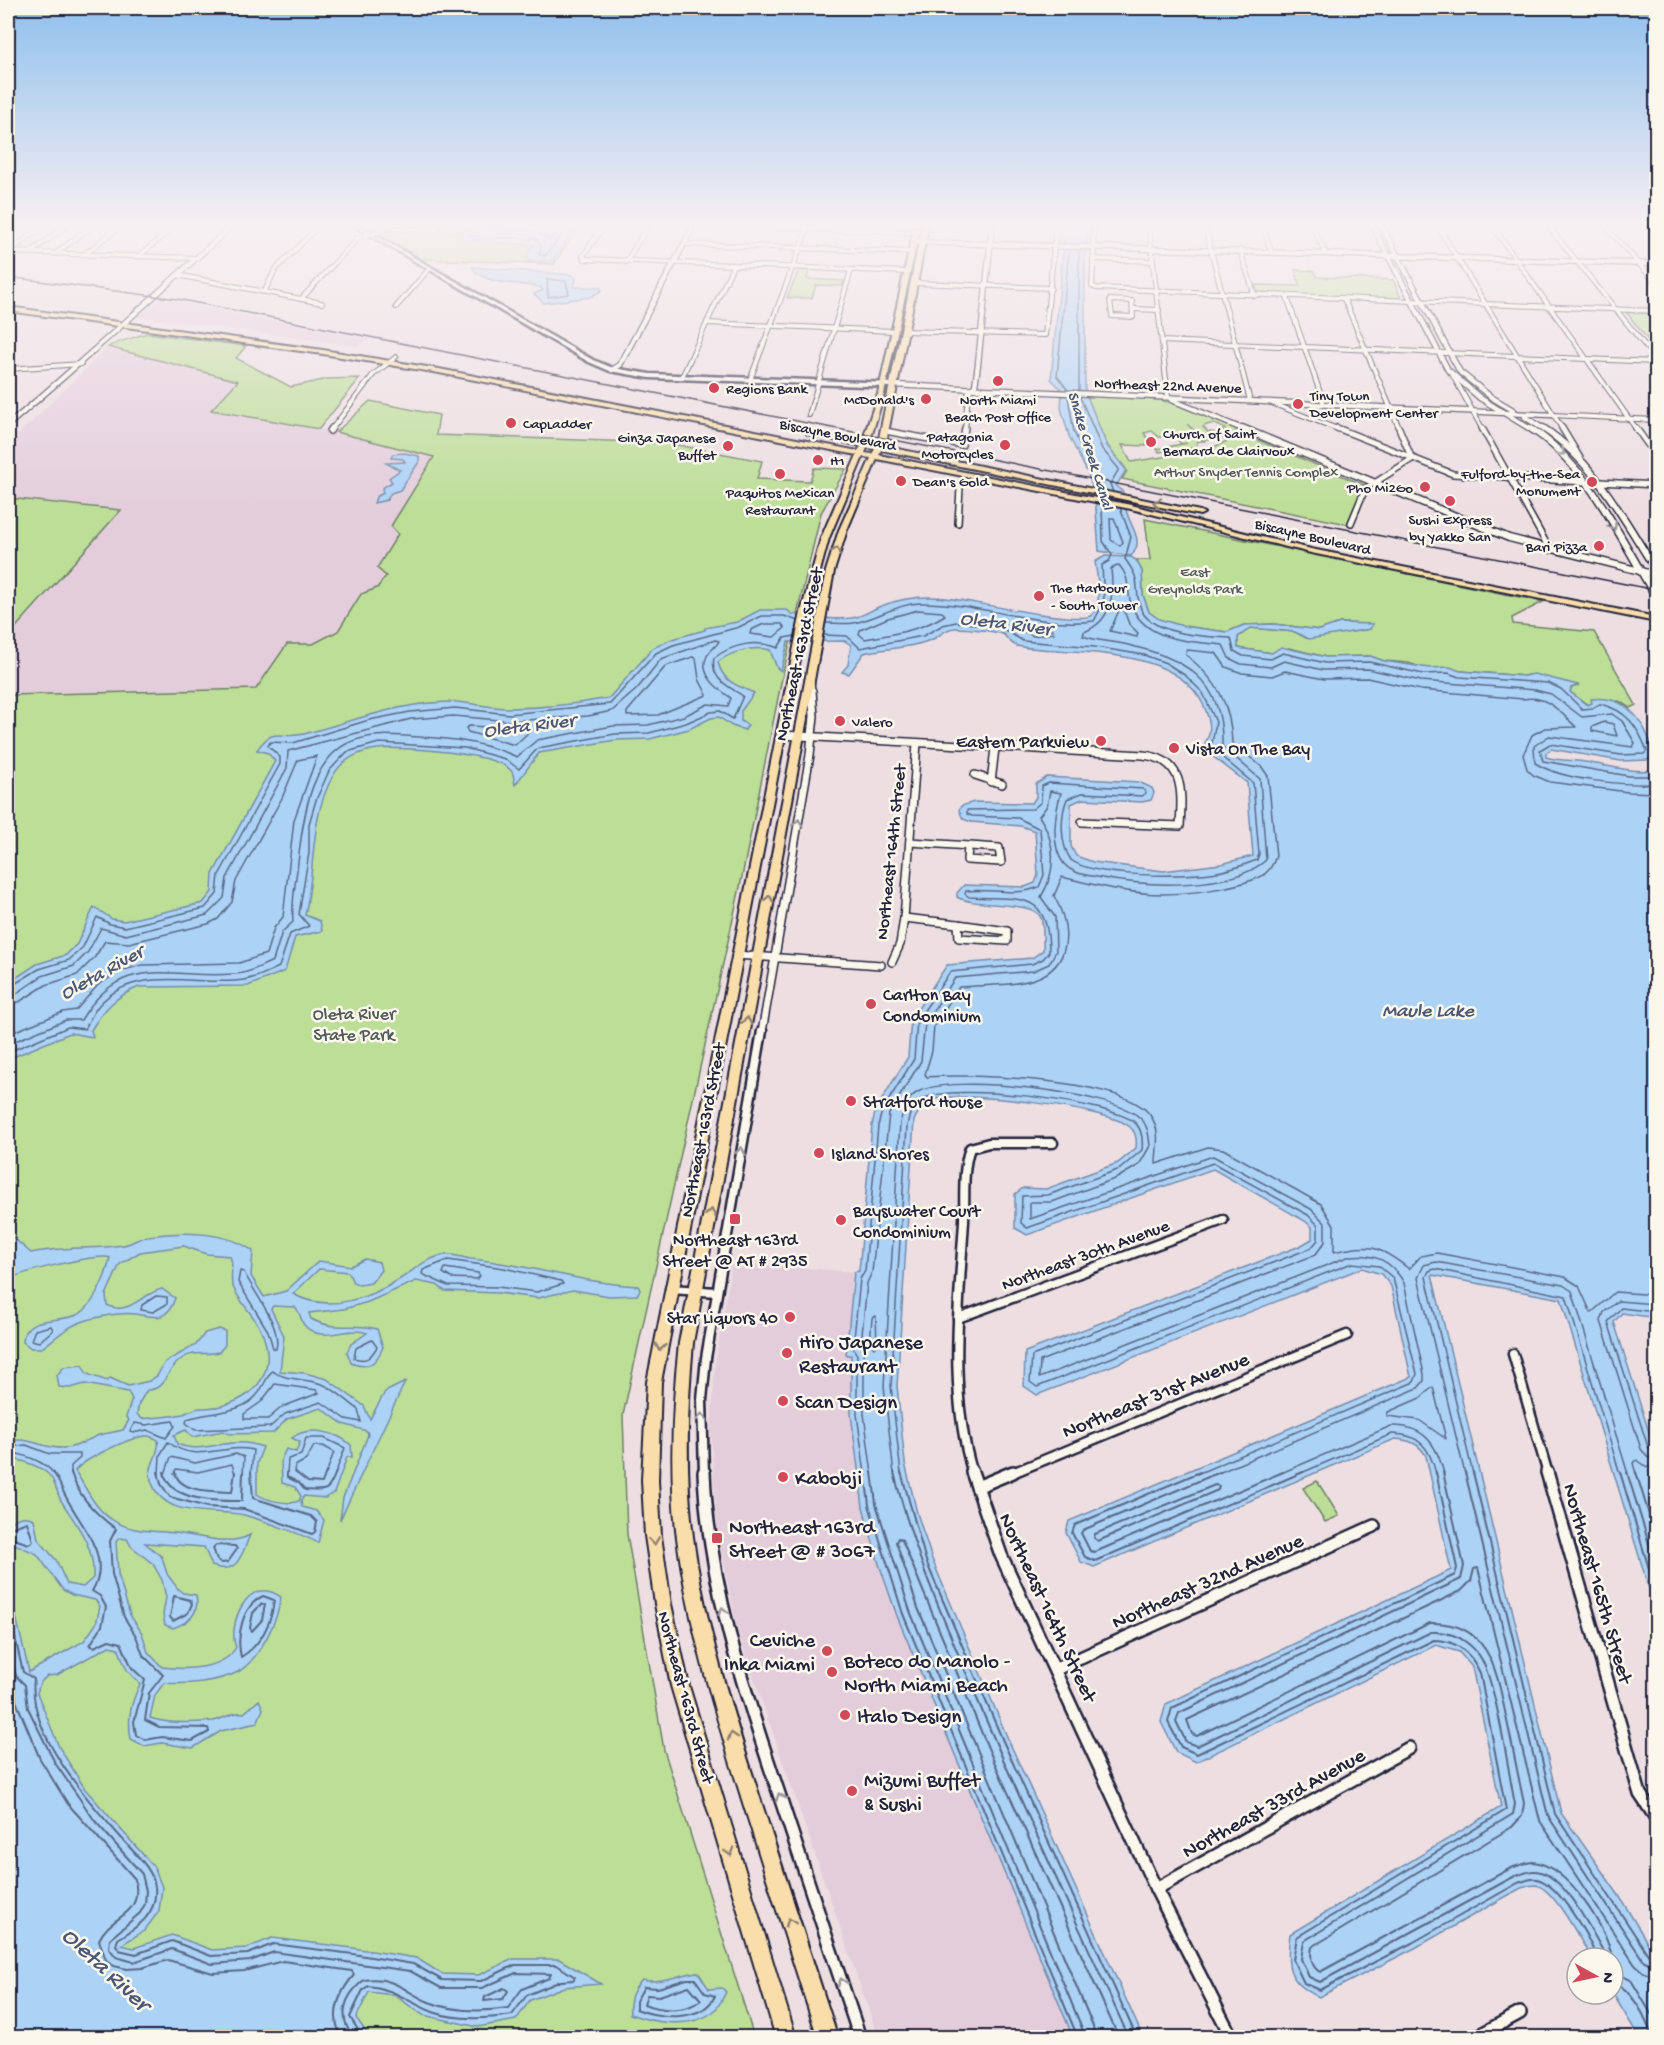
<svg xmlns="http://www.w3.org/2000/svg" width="1664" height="2045" font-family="'Gochi Hand',sans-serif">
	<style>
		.built { fill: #e3cddb }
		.green { fill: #bcde97; stroke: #6f8069; stroke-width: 1.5 }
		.water { fill: #acd2f6; stroke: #758cab; stroke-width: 1.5 }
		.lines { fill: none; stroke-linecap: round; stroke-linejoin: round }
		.shore-far1 { stroke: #596886; stroke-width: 1.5 }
		.shore { stroke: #596886; stroke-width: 2 }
		.minor-far4-casing { stroke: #22223b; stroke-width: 6 }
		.minor-far3-casing { stroke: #22223b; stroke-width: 8 }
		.minor-far2-casing { stroke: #22223b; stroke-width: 10 }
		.minor-far1-casing { stroke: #22223b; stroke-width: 13 }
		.minor-casing { stroke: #22223b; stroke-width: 16 }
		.tertiary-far1-casing { stroke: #22223b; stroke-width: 7 }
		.tertiary-casing { stroke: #22223b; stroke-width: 9 }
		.secondary-casing { stroke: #22223b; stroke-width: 5 }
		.primary-casing { stroke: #22223b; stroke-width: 4 }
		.minor-far4 { stroke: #fbf7ec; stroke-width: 4 }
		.minor-far3 { stroke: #fbf7ec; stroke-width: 5 }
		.minor-far2 { stroke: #fbf7ec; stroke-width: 7 }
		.minor-far1 { stroke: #fbf7ec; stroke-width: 8 }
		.minor { stroke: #fbf7ec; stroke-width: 11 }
		.tertiary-far1 { stroke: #fbf7ec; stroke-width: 4.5 }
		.tertiary { stroke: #fbf7ec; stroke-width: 6 }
		.secondary { fill: #fbf7ec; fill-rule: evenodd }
		.primary { fill: #f9deab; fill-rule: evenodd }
		.rail { stroke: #22223b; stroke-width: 1.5 }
		.oneway { stroke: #99979c }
		.oneway2 { stroke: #8e8073 }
		.poi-dot { fill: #d1495b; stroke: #fbf7ec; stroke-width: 2 }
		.labels { text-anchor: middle; stroke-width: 5; stroke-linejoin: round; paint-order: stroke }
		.far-street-label { font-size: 15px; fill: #22223b; stroke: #fbf7ec }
		.far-poi-label { font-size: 15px; fill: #22223b; stroke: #fbf7ec; text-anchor: start }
		.far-park-label { font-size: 15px; fill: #505a57; stroke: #fbf7ec }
		.far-water-label { font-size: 16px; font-style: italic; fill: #4b5773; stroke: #fbf7ec }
		.street-label { font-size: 18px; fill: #22223b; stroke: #fbf7ec }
		.poi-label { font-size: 18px; fill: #22223b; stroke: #fbf7ec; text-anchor: start }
		.park-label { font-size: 18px; fill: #505a57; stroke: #fbf7ec }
		.water-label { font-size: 20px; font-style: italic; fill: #4b5773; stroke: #fbf7ec }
		.near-poi-label { font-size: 21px; fill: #22223b; stroke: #fbf7ec; text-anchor: start }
		.near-street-label { font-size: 21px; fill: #22223b; stroke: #fbf7ec }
		.near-water-label { font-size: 24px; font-style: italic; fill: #4b5773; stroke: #fbf7ec }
	</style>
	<rect width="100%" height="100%" fill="#eddee2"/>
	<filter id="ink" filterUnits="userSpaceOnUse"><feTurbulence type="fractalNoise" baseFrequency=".0167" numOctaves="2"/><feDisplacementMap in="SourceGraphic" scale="12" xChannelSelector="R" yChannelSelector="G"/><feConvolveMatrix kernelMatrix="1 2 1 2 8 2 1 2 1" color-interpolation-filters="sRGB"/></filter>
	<g filter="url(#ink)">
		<!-- built -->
		<g class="built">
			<polygon points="161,299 370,339 359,346 137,317"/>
			<polygon points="108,347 238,381 211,410 336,432 434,457 391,526 398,533 377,567 386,575 377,588 361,594 338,631 313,644 287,644 256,689 8,695 8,636 121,510 8,498 8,445"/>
			<polygon points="732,1262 854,1272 846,1354 851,1355 851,1414 863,1507 879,1564 897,1616 1073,2037 878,2037 737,1629 717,1528 711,1432 715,1365"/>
		</g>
		<!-- green -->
		<g class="green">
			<polygon points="465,227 578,227 554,264 422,259 379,234 394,230 460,232"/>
			<polygon points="799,270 809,270 807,279 844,281 842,286 816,285 812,298 787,298"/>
			<polygon points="1295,270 1314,271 1317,277 1393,280 1402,300 1258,294 1255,285 1300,286"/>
			<polygon points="1626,312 1656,314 1656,350"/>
			<path d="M147 333 246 346 236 358 291 387 328 379 360 378 319 429 211 410 238 381 108 347C117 341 135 338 147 333Z"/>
			<path d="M1091 395 1160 400 1178 405 1238 428 1233 435 1217 439 1210 432 1218 433 1225 429C1217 425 1211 421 1203 427L1215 439 1205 440 1187 424 1204 441H1198L1196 447 1175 452 1173 450 1159 452 1157 449 1187 443 1181 444 1175 436 1159 437 1152 431 1144 433 1151 443 1146 444 1147 446 1122 445 1131 462 1207 450 1243 434 1364 485 1347 524 1122 479 1127 471C1122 461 1112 455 1107 444 1099 430 1095 414 1087 399Z"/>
			<polygon points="370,401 439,415 436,435 667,443 762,461 757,479 810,481 814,468 846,469 821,513 783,673 740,887 623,1415 627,1534 664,1750 754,2037 8,2037 8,695 256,689 287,644 313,644 338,631 361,594 377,588 386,576 377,568 398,534 391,526 434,457 336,432"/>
			<polygon points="8,498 121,510 8,636"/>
			<polygon points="1145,519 1543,602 1512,618 1513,624 1594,632 1636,705 1630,708 1619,701 1588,705 1570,692 1571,688 1577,686 1528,675 1524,676 1424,668 1408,663 1384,661 1370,656 1326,657 1289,648 1272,653 1238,648 1238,637 1251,628 1295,632 1306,638 1370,629 1370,624 1340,623 1319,630 1274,624 1244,625 1227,632 1183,626 1159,620 1149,612 1143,595 1142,571 1136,560 1150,560"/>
			<polygon points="1317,1481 1339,1516 1325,1522 1303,1488"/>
		</g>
		<!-- water -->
		<g class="water">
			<polygon points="465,227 575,227 553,260 547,262 527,261 529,250 535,245 457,240"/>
			<path d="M1062 227H1089L1085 251V391L1107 446 1126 470 1116 486 1123 492C1124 500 1125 508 1128 516 1133 530 1144 543 1131 556L1099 551 1095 496 1088 474 1069 436 1061 408 1062 390 1051 379 1064 242 1061 238Z"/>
			<path d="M472 267 573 275 576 280 573 287H600L602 290 591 297 544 303 534 294 543 290 540 287C519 282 484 286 472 267Z"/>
			<polygon points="404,453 419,456 419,462 400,490 391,493 387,500 374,503 376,497 383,493 382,488 392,482 389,478 400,470 386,463 405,462 403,459 391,458 393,454"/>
			<path d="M1105 556 1131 557 1136 560 1142 571 1143 595 1149 612 1159 619 1183 626 1227 632 1244 625 1274 624 1319 630 1340 623 1373 624 1370 629 1309 639 1295 632 1251 628 1238 637V648L1272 653 1281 647 1326 657 1370 656 1384 661 1430 668 1450 667 1460 671 1524 676 1534 674 1578 685 1571 688 1570 692 1587 705 1592 703 1591 699C1628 694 1646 724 1655 756L1647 760 1621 761 1551 749 1546 753V757C1559 761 1572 760 1585 762 1610 766 1631 773 1656 770V1318L1622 1313 1614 1322 1656 1454V1612L1561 1299 1432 1275 1561 1813 1618 1894 1656 1957V2037H1639L1613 1994V1958H1591C1582 1943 1553 1886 1535 1885 1531 1885 1525 1887 1521 1888L1415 1948 1319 1997C1287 1982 1286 1967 1290 1934L1501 1807 1472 1667 1459 1652 1436 1645 1196 1762 1176 1752 1161 1722 1166 1704 1451 1570 1426 1456C1419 1443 1409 1440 1395 1439L1094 1567 1081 1562 1066 1533 1069 1521 1411 1377 1391 1286 1381 1274 1362 1268 1037 1395 1024 1386 1025 1352 1300 1246 1312 1239V1227L1305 1221 1213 1169 1027 1235 1015 1228V1194L1023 1188 1046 1189 1118 1163 1136 1148C1137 1140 1136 1132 1130 1127 1110 1108 963 1091 935 1099 924 1102 918 1111 914 1121L897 1386 905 1463 917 1513 932 1559 1008 1739 1143 2037H1073L897 1616 879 1564 863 1507 851 1414V1355H846L854 1272 859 1271 872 1125 876 1109 908 1057 911 1019 947 965 1032 958 1043 950C1043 941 1044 927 1041 918 1035 900 975 908 957 897V893L964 885 1025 887 1035 883 1038 875 1035 831 1021 826 971 822 963 819 959 810 961 806 974 802 1032 803 1036 797V784L1047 777 1139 782 1152 788 1154 793 1151 800 1142 802 1082 799 1071 804V846L1076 856 1093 862 1163 871 1221 864 1253 856 1247 783 1202 748C1213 733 1211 723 1204 706 1176 645 1076 655 1022 647 1012 646 1010 641 1004 635 999 631 963 628 955 628 947 628 942 634 935 638 914 648 887 648 864 653L849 674 842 672 848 665 851 645 845 641 788 642 781 671 777 668 770 650C753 646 732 651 718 662 722 681 737 686 754 693L741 711V721L748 725 745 730 732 726 719 717 711 718 689 729 650 739 616 740 539 753 515 785C514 782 514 775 512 772 501 753 400 746 378 749 360 751 342 759 333 776 309 818 316 869 305 915L320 921 322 931 295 937 285 971 248 986 139 987C116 996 104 1009 91 1030L93 1037 70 1033 8 1059V983L37 964 66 955 77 944 94 907 112 919 124 921 203 903 212 892 213 874 275 761 268 753 257 750C274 725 280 740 304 734 354 721 402 701 455 702 473 703 491 708 509 708 542 708 577 704 609 698L653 648 672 639 705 630V628L737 622 760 610H787L792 614C811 616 833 621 852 618 862 617 871 610 881 606 905 597 928 595 953 599 974 602 1081 625 1092 615 1103 605 1097 574 1095 562Z"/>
			<path d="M8 1233 31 1253C62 1246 92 1250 123 1245 132 1244 139 1237 149 1236 180 1231 226 1231 253 1251L251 1276 264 1297 286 1291 319 1261 351 1266 365 1259 379 1262 381 1270 371 1283 359 1285 353 1282 348 1272 319 1269 293 1294C327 1313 369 1299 400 1279 415 1269 427 1258 444 1255 452 1253 462 1258 471 1259 528 1264 581 1283 638 1286L640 1290 637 1295 609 1296 573 1290 538 1298 498 1293 445 1291 437 1285 416 1281 368 1302 344 1309 309 1313 311 1319C336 1332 352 1322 377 1329L383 1347C376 1364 368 1370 351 1363L347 1352 351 1344 367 1333C348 1325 324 1344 306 1327 300 1322 301 1312 295 1307L273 1306 271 1309 284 1336 280 1371 305 1373 327 1379 364 1406 370 1419 385 1392 405 1382 340 1520 343 1498 368 1435 367 1431 343 1424 321 1408 287 1419 273 1433 229 1434 223 1431 192 1437 186 1430 174 1435 177 1444C206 1456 227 1434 263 1447L257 1463V1494C267 1501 289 1505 299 1501L301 1496 295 1487 282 1483 281 1460 286 1449 296 1452 300 1442 292 1438C308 1425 337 1432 351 1445L352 1457H347L334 1493 325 1498 304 1496 301 1501 302 1507 316 1511 324 1520 318 1543C305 1535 261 1520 244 1515 214 1508 163 1521 151 1480 147 1466 161 1453 158 1440 155 1438 152 1437 148 1436 134 1435 82 1460 75 1471 86 1487 94 1508 111 1519 133 1534 157 1530 182 1534 204 1537 230 1546 250 1535 242 1554 238 1576 212 1566L204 1547 145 1543 162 1557 167 1574 178 1589 183 1593 196 1595C200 1613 190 1622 173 1628L165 1625 163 1615 166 1597 162 1580 153 1564 131 1546 127 1539 119 1538 116 1542 118 1574 130 1615 142 1633 148 1652 162 1667C185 1670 224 1670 236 1647 227 1628 246 1572 281 1597 278 1620 259 1660 238 1672 218 1682 186 1685 164 1683L155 1695 150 1718C168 1724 194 1723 213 1721 225 1719 232 1711 244 1713L259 1700 263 1709 257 1723 221 1731 193 1748 162 1743 144 1746 131 1739C127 1718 131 1703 140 1684L127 1670 118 1648 109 1646 57 1675 47 1676 40 1683 37 1693 59 1747 85 1789 154 1867 162 1887 159 1911 144 1931 121 1945 134 1948 172 1935 212 1950 247 1948 272 1938 353 1948 416 1958 442 1974 479 1975 513 1959H559L601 1984 564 1987 530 2000 516 2020 478 2027 423 2015 394 1995 369 1992 356 2018 370 2037H8V1582L29 1672 84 1641 96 1624 100 1606 95 1600 72 1595 63 1590 37 1554 8 1541V1526C15 1517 23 1514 34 1519L38 1539 56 1560 67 1584 83 1587 93 1578C95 1547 78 1527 62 1502 56 1493 56 1480 47 1473 39 1466 18 1458 8 1459V1442C27 1435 43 1449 63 1448 78 1448 86 1440 99 1435 107 1433 115 1432 123 1430L129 1420 126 1417 132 1399 128 1392 85 1384 70 1388 59 1387 57 1375 64 1367 82 1365 87 1374 107 1381 110 1378 128 1386 149 1381 157 1376 165 1362 196 1345 205 1333 219 1329 225 1331V1345L219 1352C204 1356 191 1349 178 1362 166 1372 165 1390 147 1390L139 1403 137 1414 142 1419C155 1417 170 1417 183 1414 189 1412 195 1408 201 1408 242 1408 280 1382 263 1335 257 1317 238 1302 232 1284 230 1274 234 1265 230 1256L206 1254 184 1246 140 1252 120 1264 106 1295 107 1305C127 1317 143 1293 162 1289L175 1298C167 1323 155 1317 135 1314 121 1312 97 1317 84 1321 66 1327 57 1337 42 1348H31L23 1342C23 1312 63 1324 79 1314 94 1306 107 1274 110 1258 99 1253 20 1272 8 1280V1260L15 1257 8 1251Z"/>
			<path d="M698 1972 709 1989 722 1988 726 1992C723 1998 719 2007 713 2012 691 2029 654 2023 630 2014 629 1999 632 1991 642 1980 663 1984 678 1974 698 1972Z"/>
		</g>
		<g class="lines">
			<!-- shore-far1 -->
			<g class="shore-far1">
				<polyline points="469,227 470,236 536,239 541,246 539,255 545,256 568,227"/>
				<polyline points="476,227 536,231 549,240 559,227"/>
				<polyline points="1079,251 1079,390"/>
				<polygon points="547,279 566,281 569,294 548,297"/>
				<polyline points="1067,389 1057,376 1069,250"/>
				<polyline points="1068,397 1074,432 1099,489"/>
				<polyline points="1080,397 1102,449 1119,469 1110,484 1113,492"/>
				<path d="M1120 508 1131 537 1125 559C1143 584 1133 581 1140 606 1147 635 1207 637 1231 638L1234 651 1243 656 1271 659 1283 653 1325 663 1369 662 1423 674 1448 673 1459 677 1548 683 1561 689 1582 709 1593 708 1600 704C1627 710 1638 727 1647 751L1644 754 1621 755 1550 744 1540 750 1543 761 1629 776H1656"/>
				<polygon points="1110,518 1114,518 1123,542 1120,546 1111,540"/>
				<polygon points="1120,608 1123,608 1129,624 1138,633 1137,637 1110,631"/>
				<path d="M918 610 942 612 945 615C920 631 893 634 865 639L859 634 860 630 888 618Z"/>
				<path d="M826 623C836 623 849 625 858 622 879 617 898 604 920 603 979 602 1035 628 1094 621L1104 602 1102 565 1109 561 1112 555 1103 541 1102 505"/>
				<polygon points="1018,623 1052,629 1054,633 1033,636 1015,627"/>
				<polygon points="764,624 782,624 785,628 774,637 750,634 751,630"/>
				<path d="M824 635 847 636 860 648 923 636 943 625 956 622 1000 627 1023 641 1095 647 1144 655 1166 663 1186 676 1203 693 1216 722 1211 748 1253 783 1259 854 1257 860C1244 865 1231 870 1217 872 1189 877 1093 878 1071 860 1060 845 1060 816 1067 799L1082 793 1142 796 1146 793 1143 789 1049 783 1042 786 1041 802 1033 809 967 810V814L972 816 1018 818 1040 829 1044 875 1039 887C1015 897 991 888 966 891L965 894 969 897C1019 900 1049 889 1049 952L1043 959 1032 964 950 972 917 1021 914 1059 882 1111 878 1126 865 1271 860 1279 853 1348 857 1355V1414L865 1474"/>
				<polygon points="693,657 696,658 699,679 707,695 658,715 627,716 627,712 666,666"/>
				<polygon points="1604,722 1613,724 1617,736 1592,731 1592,727"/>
				<polygon points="469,726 526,729 529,732 515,745 468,732 466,728"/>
				<path d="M1656 793 1628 792 1550 782 1533 775 1527 769 1523 755 1532 735 1545 728 1576 727C1560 712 1547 694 1523 699L1421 690 1367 678 1324 679 1285 671 1272 676 1242 673 1226 667 1216 653 1187 650 1186 655C1216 679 1231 703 1232 743L1261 766 1268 776 1276 856C1273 865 1269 873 1260 877 1236 888 1189 894 1163 894 1130 894 1094 885 1062 877L1054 896C1062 910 1068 928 1065 945 1057 992 995 983 959 987L934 1026 932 1051 925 1074 927 1077C970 1073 1125 1079 1150 1115 1162 1132 1156 1146 1156 1164L1208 1147 1223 1149 1321 1204 1334 1225V1252C1370 1243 1380 1246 1409 1269L1421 1256 1437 1253 1565 1277 1579 1286 1591 1313 1615 1292 1656 1295"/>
				<polyline points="8,988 39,969 69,960 83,947 97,917 110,924 125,927 205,908 217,894 219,875 280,764 280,757 268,746 270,742 293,743 369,720 410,712 455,708 509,714 610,704 656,653 673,645 739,627 762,616 784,616 798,621"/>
				<path d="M8 995 17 993 42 976 74 966 88 952 101 928 126 935 207 915 224 898 227 878 287 768 288 751 411 719 454 716 510 721 588 716 612 711 637 689 661 659 715 640 719 641C716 647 710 650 707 656 698 674 718 689 731 698L728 706 708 704 684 716 648 725 613 726 537 740 517 757C486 743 453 738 419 737 399 736 378 733 359 739 312 751 304 813 299 854 297 876 291 900 293 922L282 932 273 961C263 965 253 971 243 973 177 983 125 947 81 1020H66L8 1044"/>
				<polyline points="8,1004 19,1002 46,985 77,975 95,957 105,941 129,943 208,924 218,919 232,902 236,881 282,798 298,760 317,756 294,820 283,917 274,928 266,954 239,963 142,965 120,971 98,985 76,1010 63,1012 8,1034"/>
				<path d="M8 1052 68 1027 85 1029C89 1021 93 1012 99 1005 137 963 196 987 244 980 257 978 268 972 279 967L290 934 309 926 299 914 309 853V824L316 800 329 771 347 752 379 743 465 748 505 759 519 769 538 748 615 734 649 733 686 723 711 712 720 711 733 719 743 696C728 686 710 679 714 658 733 644 756 639 778 648L784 638 795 636"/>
				<polygon points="448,1260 504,1268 561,1281 563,1284 537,1292 498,1287 448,1286 422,1274 423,1270"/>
				<polygon points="445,1268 478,1273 480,1276 477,1279 451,1278 443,1273"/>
				<path d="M240 1271 244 1272C254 1293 282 1326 276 1349L273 1348 268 1331 238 1282Z"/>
				<polygon points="156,1296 167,1297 167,1304 153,1312 141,1310 142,1305"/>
				<polyline points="1656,1304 1618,1301 1604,1312 1601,1321 1641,1449 1647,1457 1656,1459"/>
				<polyline points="1656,1312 1621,1308 1608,1322 1648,1447 1656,1451"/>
				<polygon points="876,1316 877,1345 874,1348 870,1343 872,1318"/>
				<polygon points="51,1326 53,1330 39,1342 31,1340 35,1330"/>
				<path d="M372 1340 377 1347C370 1358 367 1362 354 1358L356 1348Z"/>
				<path d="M272 1371C286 1381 306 1378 322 1384 335 1389 347 1401 358 1409L361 1422 346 1419 321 1402 285 1414 270 1427 195 1430 186 1423 187 1419C210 1411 240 1415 257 1395 263 1388 266 1378 272 1371Z"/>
				<polygon points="275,1384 317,1390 319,1393 282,1407 268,1419 244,1419 244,1414 261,1402"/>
				<polygon points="1433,1387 1446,1439 1419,1420 1387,1416 1388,1412 1420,1398"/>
				<polygon points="173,1421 175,1426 166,1438 147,1430 133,1433 130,1431 135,1423 146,1425"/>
				<polyline points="8,1447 26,1445 50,1454 80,1454 80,1458 71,1466 71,1474"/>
				<path d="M8 1453C22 1453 46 1462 54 1474"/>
				<path d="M159 1474 160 1455 168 1442C198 1465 220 1443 253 1450L251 1474"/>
				<polyline points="165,1474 171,1457 195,1463 236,1454 244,1457 243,1474"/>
				<polyline points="174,1474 176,1469 198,1472 232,1464 235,1474"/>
				<polyline points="287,1474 288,1459 301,1455 306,1438 324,1438 345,1448 335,1474"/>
				<polyline points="297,1474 294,1471 295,1466 306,1460 314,1446 323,1446 334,1452 326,1474"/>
				<path d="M872 1474 864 1414V1356L861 1345 867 1283 872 1272 889 1114 921 1061 925 1023 955 978 1033 971 1049 964 1056 951 1055 917 1041 897C1057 871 1056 841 1039 816L1047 806 1050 791 1061 793C1055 812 1050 847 1064 864 1074 875 1089 875 1102 878 1144 886 1232 891 1266 860L1260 779 1222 746C1224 678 1184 658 1124 644 1110 641 1096 641 1083 636L1084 632C1112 621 1114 596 1111 569L1119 565C1129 576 1127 586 1130 600 1140 641 1188 641 1223 645L1229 658 1241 664 1271 667 1284 661 1323 670 1368 669 1421 681 1535 690 1551 694 1582 717 1612 714 1622 721 1635 743 1633 747 1549 736 1534 746 1535 763C1564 781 1622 785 1656 784"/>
				<path d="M894 1474 884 1386 900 1123C903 1111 907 1098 918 1092 950 1073 1111 1092 1139 1117 1148 1124 1149 1136 1150 1146L1139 1165 1117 1178 1052 1202H1030V1219L1213 1156 1311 1209 1325 1223V1242L1315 1255 1040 1361 1039 1378 1350 1256C1375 1253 1392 1261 1404 1283L1424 1374V1381L1418 1388 1216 1474"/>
				<path d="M901 1474 891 1386 907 1126C909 1116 912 1104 922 1099 955 1082 1102 1101 1133 1121 1142 1127 1143 1140 1142 1150L1120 1169 1048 1195 1022 1196 1021 1223 1027 1228 1213 1163 1308 1215 1318 1225V1240L1311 1248 1032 1356 1030 1382 1037 1387 1352 1263 1379 1266 1393 1278 1417 1374 1414 1382 1197 1474"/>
				<path d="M1279 1474 1391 1426C1424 1425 1437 1444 1444 1474"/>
				<path d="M1299 1474 1392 1434C1420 1434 1430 1448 1436 1474"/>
				<polyline points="1465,1474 1418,1278 1424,1265 1436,1262 1563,1285 1572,1291 1628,1474"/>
				<polyline points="1473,1474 1426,1277 1429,1271 1435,1269 1566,1296 1620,1474"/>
				<polyline points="1636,1474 1633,1463 1637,1460 1647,1467 1656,1468"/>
			</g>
			<!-- shore -->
			<g class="shore">
				<path d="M53 1472C59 1480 61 1488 66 1497 81 1526 113 1557 92 1591L100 1596 106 1607 102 1626 90 1645 94 1647 109 1640 121 1643 132 1668 145 1680 134 1722 136 1735 145 1740 162 1737 192 1741 209 1732 208 1728 159 1727 145 1720 149 1693 163 1675 143 1655 136 1636 124 1617 112 1574 110 1541 116 1529C97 1515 77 1495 71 1472"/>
				<polyline points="158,1472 161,1484 170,1497 207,1507 244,1509 312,1534 315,1532 317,1522 311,1516 253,1498 251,1472"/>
				<path d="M164 1472C169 1502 218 1501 242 1501L243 1472"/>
				<path d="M175 1472C179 1493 214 1491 232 1492L235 1472"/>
				<path d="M287 1472V1477L299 1483 305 1490C327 1491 328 1493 336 1472"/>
				<polyline points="295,1472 308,1482 322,1483 326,1472"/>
				<polyline points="865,1472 869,1505 903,1614 1078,2038"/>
				<polyline points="872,1472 876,1504 910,1611 1086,2038"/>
				<path d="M894 1472C912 1548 943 1618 973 1689 1022 1807 1077 1922 1129 2038"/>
				<polyline points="901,1472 926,1561 1003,1741 1137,2038"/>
				<polyline points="1200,1472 1075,1525 1072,1533 1085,1557 1095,1561 1303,1472"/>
				<polyline points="1220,1472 1083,1530 1081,1533 1090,1551 1095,1552 1283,1472"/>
				<path d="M1436 1472 1457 1568 1455 1575 1172 1708 1168 1722 1181 1747 1197 1754 1434 1640C1457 1640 1471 1653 1480 1673L1506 1810 1297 1937 1293 1960 1304 1983 1320 1990 1412 1943 1518 1883C1524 1881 1531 1878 1537 1879 1559 1884 1590 1938 1596 1958"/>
				<path d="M1443 1472 1464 1566 1461 1579 1179 1713 1176 1721 1186 1742 1197 1746 1431 1632C1451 1631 1467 1639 1479 1655 1496 1679 1508 1771 1515 1804L1513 1814 1304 1941 1301 1959 1309 1977 1320 1982 1515 1876C1521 1875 1527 1871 1533 1871 1562 1870 1589 1927 1602 1949L1603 1958"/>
				<polyline points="1465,1472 1548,1816 1643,1960 1656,1967"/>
				<polyline points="1473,1472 1555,1814 1649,1956 1656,1959"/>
				<polyline points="1620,1472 1656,1592"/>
				<polyline points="1627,1472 1656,1567"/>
				<polyline points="1636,1472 1656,1538"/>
				<polygon points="1215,1485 1219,1486 1218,1490 1098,1541 1094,1538 1095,1534"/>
				<polyline points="8,1529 27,1522 33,1541 29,1544 8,1537"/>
				<polygon points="216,1545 235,1546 237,1549 228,1562 222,1563 217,1560 213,1548"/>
				<polygon points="174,1596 190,1600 192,1604 188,1613 173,1621 170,1617"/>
				<path d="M263 1596 274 1600C272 1622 261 1645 241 1657 236 1636 242 1606 263 1596Z"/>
				<polygon points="261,1604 265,1604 262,1620 252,1631 250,1628 253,1613"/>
				<path d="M8 1607 23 1672 34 1679C27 1735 90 1803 125 1842 136 1855 153 1869 155 1887 158 1914 138 1927 118 1939L116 1945 119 1950 136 1954 172 1941 211 1956 248 1954 273 1944 353 1954 413 1964 442 1980 481 1981 515 1965H557L575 1977 573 1980 561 1981 527 1995 512 2015C486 2019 458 2021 433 2012 409 2003 394 1988 368 1986L363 1990 350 2017 363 2038"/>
				<path d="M8 1640 16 1676 25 1685 28 1708 55 1763 95 1821 142 1874 146 1891 145 1904 140 1913 110 1939 109 1948 116 1957 134 1962 172 1949 212 1964 250 1961 274 1952 410 1971 441 1988H482L516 1973 551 1974 549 1978 522 1989 508 2008C482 2012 454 2012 429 2002 403 1991 395 1976 364 1980 343 1997 338 2016 353 2038"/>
				<path d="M8 1678 15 1689 16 1701 40 1759 68 1804 135 1879C143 1919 112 1912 99 1940L106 1960 114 1966 127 1969 142 1968 168 1960 213 1973 244 1971 283 1961 352 1971 354 1975C338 1994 329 2015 342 2038"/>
				<path d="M1612 1958C1608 1929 1566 1864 1533 1862 1527 1862 1518 1866 1511 1868L1320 1972C1311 1967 1310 1956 1312 1947L1512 1827 1522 1816 1524 1803C1518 1776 1513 1748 1507 1721 1497 1674 1491 1621 1430 1623L1197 1736 1192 1734 1187 1720 1461 1591 1471 1581 1474 1569 1478 1568 1540 1821 1635 1965 1644 1973 1656 1976"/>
				<polyline points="1613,1972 1631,1980 1656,2022"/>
				<path d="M687 1979H695L705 1993 715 1996C702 2023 659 2018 636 2009V2001L644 1987 658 1988Z"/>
				<path d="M1613 1981C1632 1991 1647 2017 1652 2038"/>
				<path d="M689 1986 701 2000C685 2013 662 2011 644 2004L647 1995 659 1996Z"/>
				<polygon points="504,1988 508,1991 503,1999 484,2001 485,1997"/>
				<polyline points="1095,2038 1093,2026 918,1608 896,1542 898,1538 902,1540 988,1748 1119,2038"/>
			</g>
			<!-- minor-far4 casing -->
			<g class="minor-far4-casing">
				<g id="minor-far4">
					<polyline points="603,227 583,256 585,259 907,272"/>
					<polyline points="759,227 915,232"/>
					<polyline points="1149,227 1168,397"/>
					<polyline points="1205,227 1250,401"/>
					<polyline points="1263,227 1271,251"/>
					<polyline points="1313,227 1325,252"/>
					<polyline points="1438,227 1563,430"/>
					<polyline points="1493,227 1637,430"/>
					<polyline points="1549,227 1656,359"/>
					<polyline points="1606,227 1656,283"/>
					<polyline points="389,228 436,230 438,227"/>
					<polyline points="8,233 16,227"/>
					<polyline points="684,244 911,252"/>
					<polyline points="1093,245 1094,227"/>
					<polyline points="1094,248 1092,286 1096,288 1656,311"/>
					<polyline points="1240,250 1255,296"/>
					<polyline points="8,252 196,258"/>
					<polyline points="8,252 43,227"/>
					<polyline points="31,252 65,227"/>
					<polyline points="56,253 91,227"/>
					<polyline points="85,254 119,227"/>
					<polyline points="139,256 174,227"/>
					<polyline points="1093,259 1153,261"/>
					<polyline points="626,262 647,227"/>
					<polyline points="177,275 322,303"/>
					<polyline points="914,283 1051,288"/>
					<polyline points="265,291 275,270 318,227"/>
					<polyline points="1287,297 1324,404"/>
					<polyline points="301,299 358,238 392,227"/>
					<polyline points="1344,299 1400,430"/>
					<polygon points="1110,300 1132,301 1133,317 1112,316"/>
					<polyline points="396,307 430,268"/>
					<polyline points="1133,309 1159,310"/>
					<polyline points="707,323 894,331"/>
					<polyline points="904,331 1045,335 1056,227"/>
					<polyline points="1162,341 1656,362"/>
					<polyline points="8,369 81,364"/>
					<polyline points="1452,374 1483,430"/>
					<polyline points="682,377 733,266"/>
					<polyline points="750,380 808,227"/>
					<polyline points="1269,402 1340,430"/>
					<polyline points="809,415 851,270"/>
					<polyline points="1552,415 1656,420"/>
					<polyline points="331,430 373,375 396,357"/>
					<polyline points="965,430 968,393 972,388"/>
				</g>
			</g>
			<!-- minor-far3 casing -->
			<g class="minor-far3-casing">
				<g id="minor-far3">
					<polyline points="1337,428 1453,474 1585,482"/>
					<polyline points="1482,428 1550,550"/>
					<polyline points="1562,428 1580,458"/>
					<polyline points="1636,428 1656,456"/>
					<polyline points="330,431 332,428"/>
					<polyline points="885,431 962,445 965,428"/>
					<polyline points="1600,482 1656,485"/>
					<polyline points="958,523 960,488"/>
					<polyline points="1351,523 1365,489 1412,459 1399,428"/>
					<polyline points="811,680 812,692"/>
				</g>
			</g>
			<!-- minor-far2 casing -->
			<g class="minor-far2-casing">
				<g id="minor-far2">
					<path d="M781 735 1143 755C1185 759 1182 792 1180 826L1082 822"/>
					<polyline points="975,775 1002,784"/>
					<polyline points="991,782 995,748"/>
					<polyline points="910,842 999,848 1001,862 967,860 968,846"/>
					<polyline points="904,918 958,924"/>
					<polygon points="958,924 1007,931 1007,941 959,938"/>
					<polyline points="736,955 881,965"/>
					<polyline points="892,962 900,944 904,918 917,743"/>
					<polyline points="762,1032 810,755 814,716 812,691"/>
				</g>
			</g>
			<!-- minor-far1 casing -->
			<g class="minor-far1-casing">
				<g id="minor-far1">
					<polyline points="670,1289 717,1292"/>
					<polyline points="958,1318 1223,1220"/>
					<polyline points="1513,1354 1548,1474"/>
					<polyline points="704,1474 702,1400 706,1358 762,1031"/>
					<path d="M973 1474C948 1393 959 1304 964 1221 965 1197 962 1170 970 1148L989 1143H1053"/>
					<polyline points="1010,1474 1347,1335"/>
				</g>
			</g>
			<!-- minor casing -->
			<g class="minor-casing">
				<g id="minor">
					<path d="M704 1472C708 1582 743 1687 778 1791 805 1873 833 1956 860 2038"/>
					<polyline points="972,1472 1001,1555 1156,1889 1232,2038"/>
					<polyline points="1547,1472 1640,1794 1656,1818"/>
					<polyline points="977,1487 1013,1472"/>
					<polyline points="1056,1669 1374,1526"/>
					<polyline points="1156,1889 1409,1748"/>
					<polyline points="1474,2038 1520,2013"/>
				</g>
			</g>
			<!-- tertiary-far1 casing -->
			<g class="tertiary-far1-casing">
				<g id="tertiary-far1">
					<polyline points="1373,227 1448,370 1480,398 1532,430"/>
					<polyline points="1382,227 1460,372 1491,397 1513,410"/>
					<polyline points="914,242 1656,264"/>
					<polyline points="612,370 620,365 693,227"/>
					<polyline points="893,385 1552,415"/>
					<polyline points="972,388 975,386 978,364 992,227"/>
					<polyline points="1172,400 1245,430"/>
					<polyline points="1525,417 1545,430"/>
					<path d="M8 425C84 361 157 293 231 227"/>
				</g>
			</g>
			<!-- tertiary casing -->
			<g class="tertiary-casing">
				<g id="tertiary">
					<polyline points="1242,428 1509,538 1656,575"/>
					<path d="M1530 428C1588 464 1621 540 1656 597"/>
					<path d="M1543 428C1595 462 1624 520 1656 570"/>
				</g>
			</g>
			<!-- secondary casing -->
			<g class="secondary-casing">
				<polygon id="secondary" points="356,227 361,227 593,360 613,368 650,374 893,383 896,385 893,387 650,378 610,371 589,362"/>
			</g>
			<!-- primary casing -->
			<g class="primary-casing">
				<path id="primary" d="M914 227H920L884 394 869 444 876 445 879 438 922 227H928L887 438 883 446 1200 511 1204 513 1200 515 881 450 879 455 1131 505 1311 549 1656 617V622L1311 553 1131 509 877 459 847 530 834 571 693 1343C687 1408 685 1473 693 1537 705 1627 733 1714 761 1801 786 1880 812 1959 838 2038H818C792 1960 768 1881 743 1803 716 1716 689 1629 677 1538 669 1473 672 1408 679 1343L826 571 839 530 871 458 863 457 829 538 809 612 661 1382 658 1480 661 1536 671 1604 689 1686 796 2038H776L671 1686 655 1604 645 1536 642 1480 647 1382 801 612 821 538 857 455 439 373 323 354 8 311V307L323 350 439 369 858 451 861 446 807 434 811 432 862 442 878 394ZM867 448 875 449 872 454 865 453Z"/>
			</g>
			<!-- minor-far4 -->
			<use href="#minor-far4" class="minor-far4"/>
			<!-- minor-far3 -->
			<use href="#minor-far3" class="minor-far3"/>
			<!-- minor-far2 -->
			<use href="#minor-far2" class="minor-far2"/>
			<!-- minor-far1 -->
			<use href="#minor-far1" class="minor-far1"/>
			<!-- minor -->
			<use href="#minor" class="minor"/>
			<!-- tertiary-far1 -->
			<use href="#tertiary-far1" class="tertiary-far1"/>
			<!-- tertiary -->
			<use href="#tertiary" class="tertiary"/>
			<!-- secondary -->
			<use href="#secondary" class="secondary"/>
			<!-- primary -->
			<use href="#primary" class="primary"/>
			<!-- rail -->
			<polyline class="rail" points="8,277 177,299 1656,590"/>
		</g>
		<!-- one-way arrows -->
		<defs><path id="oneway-chevron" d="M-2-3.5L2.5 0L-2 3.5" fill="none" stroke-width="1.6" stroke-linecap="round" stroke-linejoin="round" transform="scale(1.5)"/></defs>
		<g class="oneway">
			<use href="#oneway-chevron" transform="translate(1561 452) rotate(43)"/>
			<use href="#oneway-chevron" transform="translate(1613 526) rotate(59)"/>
			<use href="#oneway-chevron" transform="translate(798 823) rotate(-80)"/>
			<use href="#oneway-chevron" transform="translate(741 1151) rotate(-80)"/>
			<use href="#oneway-chevron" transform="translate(702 1417) rotate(-90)"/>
			<use href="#oneway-chevron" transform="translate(723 1611) rotate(-102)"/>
			<use href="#oneway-chevron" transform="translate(780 1797) rotate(-109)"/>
			<use href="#oneway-chevron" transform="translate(842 1982) rotate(-109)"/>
		</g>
		<g class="oneway2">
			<use href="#oneway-chevron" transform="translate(1157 503) rotate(-168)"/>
			<use href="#oneway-chevron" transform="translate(836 551) rotate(-73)"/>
			<use href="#oneway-chevron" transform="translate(769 899) rotate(-80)"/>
			<use href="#oneway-chevron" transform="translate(747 1021) rotate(-80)"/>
			<use href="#oneway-chevron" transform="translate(711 1213) rotate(-80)"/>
			<use href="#oneway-chevron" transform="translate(660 1347) rotate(100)"/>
			<use href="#oneway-chevron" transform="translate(654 1541) rotate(83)"/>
			<use href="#oneway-chevron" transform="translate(732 1736) rotate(-107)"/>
			<use href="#oneway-chevron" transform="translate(730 1852) rotate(73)"/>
			<use href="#oneway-chevron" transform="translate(790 1922) rotate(-108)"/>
		</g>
	</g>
	<!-- sky -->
	<linearGradient id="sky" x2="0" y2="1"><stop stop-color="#90c0ee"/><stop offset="0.44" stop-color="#f7f0f2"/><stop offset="1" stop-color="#f7f0f2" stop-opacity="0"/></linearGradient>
	<rect width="1664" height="513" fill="url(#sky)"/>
	<!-- markers -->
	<g class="poi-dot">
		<circle cx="998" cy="381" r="6"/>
		<circle cx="714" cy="388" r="6"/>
		<circle cx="926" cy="399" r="6"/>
		<circle cx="1298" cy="404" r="6"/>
		<circle cx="511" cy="423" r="6"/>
		<circle cx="1151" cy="442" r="6"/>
		<circle cx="1005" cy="445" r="6"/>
		<circle cx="728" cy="446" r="6"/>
		<circle cx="818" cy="460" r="6"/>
		<circle cx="780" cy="474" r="6"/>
		<circle cx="901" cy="481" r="6"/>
		<circle cx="1592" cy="482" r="6"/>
		<circle cx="1425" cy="487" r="6"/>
		<circle cx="1450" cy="501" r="6"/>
		<circle cx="1599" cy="546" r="6"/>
		<circle cx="1039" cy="596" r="6"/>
		<circle cx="840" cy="721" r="6"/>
		<circle cx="1101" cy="741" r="6"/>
		<circle cx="1174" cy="748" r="6"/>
		<circle cx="871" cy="1004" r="6"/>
		<circle cx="851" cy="1101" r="6"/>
		<circle cx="819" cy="1153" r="6"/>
		<rect x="729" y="1213" width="12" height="12" rx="3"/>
		<circle cx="841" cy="1220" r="6"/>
		<circle cx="790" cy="1317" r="6"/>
		<circle cx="787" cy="1353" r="6"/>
		<circle cx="783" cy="1401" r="6"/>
		<circle cx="783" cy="1477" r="6"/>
		<rect x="711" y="1532" width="12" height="12" rx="3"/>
		<circle cx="827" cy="1651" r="6"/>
		<circle cx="832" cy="1672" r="6"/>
		<circle cx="845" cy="1715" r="6"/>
		<circle cx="852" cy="1791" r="6"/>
	</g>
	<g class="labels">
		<!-- far-street labels -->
		<g class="far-street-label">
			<text transform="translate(1168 385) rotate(2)" y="5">Northeast 22nd Avenue</text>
			<text transform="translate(838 434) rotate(11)" y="5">Biscayne Boulevard</text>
			<text transform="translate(1313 536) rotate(13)" y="5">Biscayne Boulevard</text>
		</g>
		<!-- far-poi labels -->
		<g class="far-poi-label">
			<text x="726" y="393">Regions Bank</text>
			<text x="1310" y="400">Tiny Town<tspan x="1310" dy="17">Development Center</tspan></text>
			<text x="914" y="404" text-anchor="end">McDonald's</text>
			<text x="998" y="404" text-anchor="middle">North Miami<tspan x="998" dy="17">Beach Post Office</tspan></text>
			<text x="523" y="428">CapLadder</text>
			<text x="1163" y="438">Church of Saint<tspan x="1163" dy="17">Bernard de Clairvoux</tspan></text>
			<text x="993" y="441" text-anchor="end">Patagonia<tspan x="993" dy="17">Motorcycles</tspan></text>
			<text x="716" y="442" text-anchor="end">Ginza Japanese<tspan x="716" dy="17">Buffet</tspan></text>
			<text x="830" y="465">H1</text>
			<text x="1580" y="478" text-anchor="end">Fulford-by-the-Sea<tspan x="1580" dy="17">Monument</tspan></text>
			<text x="913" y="486">Dean's Gold</text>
			<text x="1413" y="492" text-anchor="end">Pho Mi2Go</text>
			<text x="780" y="497" text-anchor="middle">Paquitos Mexican<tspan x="780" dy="17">Restaurant</tspan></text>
			<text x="1450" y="524" text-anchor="middle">Sushi Express<tspan x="1450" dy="17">by Yakko San</tspan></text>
			<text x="1587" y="551" text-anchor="end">Bari Pizza</text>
			<text x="1051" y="592">The Harbour<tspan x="1051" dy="17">- South Tower</tspan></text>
			<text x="852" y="726">Valero</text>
		</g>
		<!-- far-park labels -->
		<g class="far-park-label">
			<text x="1246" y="476">Arthur Snyder Tennis Complex</text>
			<text x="1195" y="576">East<tspan x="1195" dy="17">Greynolds Park</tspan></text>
		</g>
		<!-- far-water labels -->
		<g class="far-water-label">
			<text transform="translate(1092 450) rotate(73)" y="6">Snake Creek Canal</text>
		</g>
		<!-- street labels -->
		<g class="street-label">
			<text transform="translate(798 654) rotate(-78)" y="6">Northeast 163rd Street</text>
			<text transform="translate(890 852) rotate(-84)" y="6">Northeast 164th Street</text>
			<text transform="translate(702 1130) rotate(-79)" y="6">Northeast 163rd Street</text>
			<text transform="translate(1085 1254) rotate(-20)" y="6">Northeast 30th Avenue</text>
			<text transform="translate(687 1697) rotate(75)" y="6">Northeast 163rd Street</text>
		</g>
		<!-- poi labels -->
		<g class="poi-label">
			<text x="1089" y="747" text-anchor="end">Eastern Parkview</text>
			<text x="1186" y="754">Vista On The Bay</text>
			<text x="883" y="1000">Carlton Bay<tspan x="883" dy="21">Condominium</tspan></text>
			<text x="863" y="1107">Stratford House</text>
			<text x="831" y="1159">Island Shores</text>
			<text x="853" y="1216">Bayswater Court<tspan x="853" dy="21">Condominium</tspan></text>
			<text x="735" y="1245" text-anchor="middle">Northeast 163rd<tspan x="735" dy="21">Street @ AT # 2935</tspan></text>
			<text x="778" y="1323" text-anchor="end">Star Liquors 40</text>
		</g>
		<!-- park labels -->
		<g class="park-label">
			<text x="354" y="1019">Oleta River<tspan x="354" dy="21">State Park</tspan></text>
		</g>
		<!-- water labels -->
		<g class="water-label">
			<text transform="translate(1006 622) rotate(7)" y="7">Oleta River</text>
			<text transform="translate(529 724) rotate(-7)" y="7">Oleta River</text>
			<text transform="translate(101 971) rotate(-29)" y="7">Oleta River</text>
			<text x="1428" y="1016">Maule Lake</text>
		</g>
		<!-- near-poi labels -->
		<g class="near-poi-label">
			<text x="799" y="1348">Hiro Japanese<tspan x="799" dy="24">Restaurant</tspan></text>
			<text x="795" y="1408">Scan Design</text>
			<text x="795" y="1484">Kabobji</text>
			<text x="729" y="1533">Northeast 163rd<tspan x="729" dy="24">Street @ # 3067</tspan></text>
			<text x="815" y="1646" text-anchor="end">Ceviche<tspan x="815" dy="24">Inka Miami</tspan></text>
			<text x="844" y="1667">Boteco do Manolo -<tspan x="844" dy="24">North Miami Beach</tspan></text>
			<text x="857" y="1722">Italo Design</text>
			<text x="864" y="1786">Mizumi Buffet<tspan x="864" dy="24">&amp; Sushi</tspan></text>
		</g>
		<!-- near-street labels -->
		<g class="near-street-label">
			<text transform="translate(1155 1394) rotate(-22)" y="7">Northeast 31st Avenue</text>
			<text transform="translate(1207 1580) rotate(-24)" y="7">Northeast 32nd Avenue</text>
			<text transform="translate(1599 1583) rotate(74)" y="7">Northeast 165th Street</text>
			<text transform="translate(1049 1607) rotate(65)" y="7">Northeast 164th Street</text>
			<text transform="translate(1273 1802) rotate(-29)" y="7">Northeast 33rd Avenue</text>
		</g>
		<!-- near-water labels -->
		<g class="near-water-label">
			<text transform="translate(107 1968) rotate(43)" y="8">Oleta River</text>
		</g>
	</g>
	<!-- margin -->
	<rect width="1664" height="2045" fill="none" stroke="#fbf7ec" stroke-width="30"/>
	<rect x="15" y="15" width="1634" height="2015" fill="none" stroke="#22223b" stroke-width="2" filter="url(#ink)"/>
	<!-- north arrow -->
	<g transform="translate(1595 1976) rotate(98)"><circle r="28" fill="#fbf7ec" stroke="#a4a2a5" stroke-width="1.5"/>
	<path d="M0-4.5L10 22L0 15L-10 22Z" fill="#d1495b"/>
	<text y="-9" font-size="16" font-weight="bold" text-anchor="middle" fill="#22223b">N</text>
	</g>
</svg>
